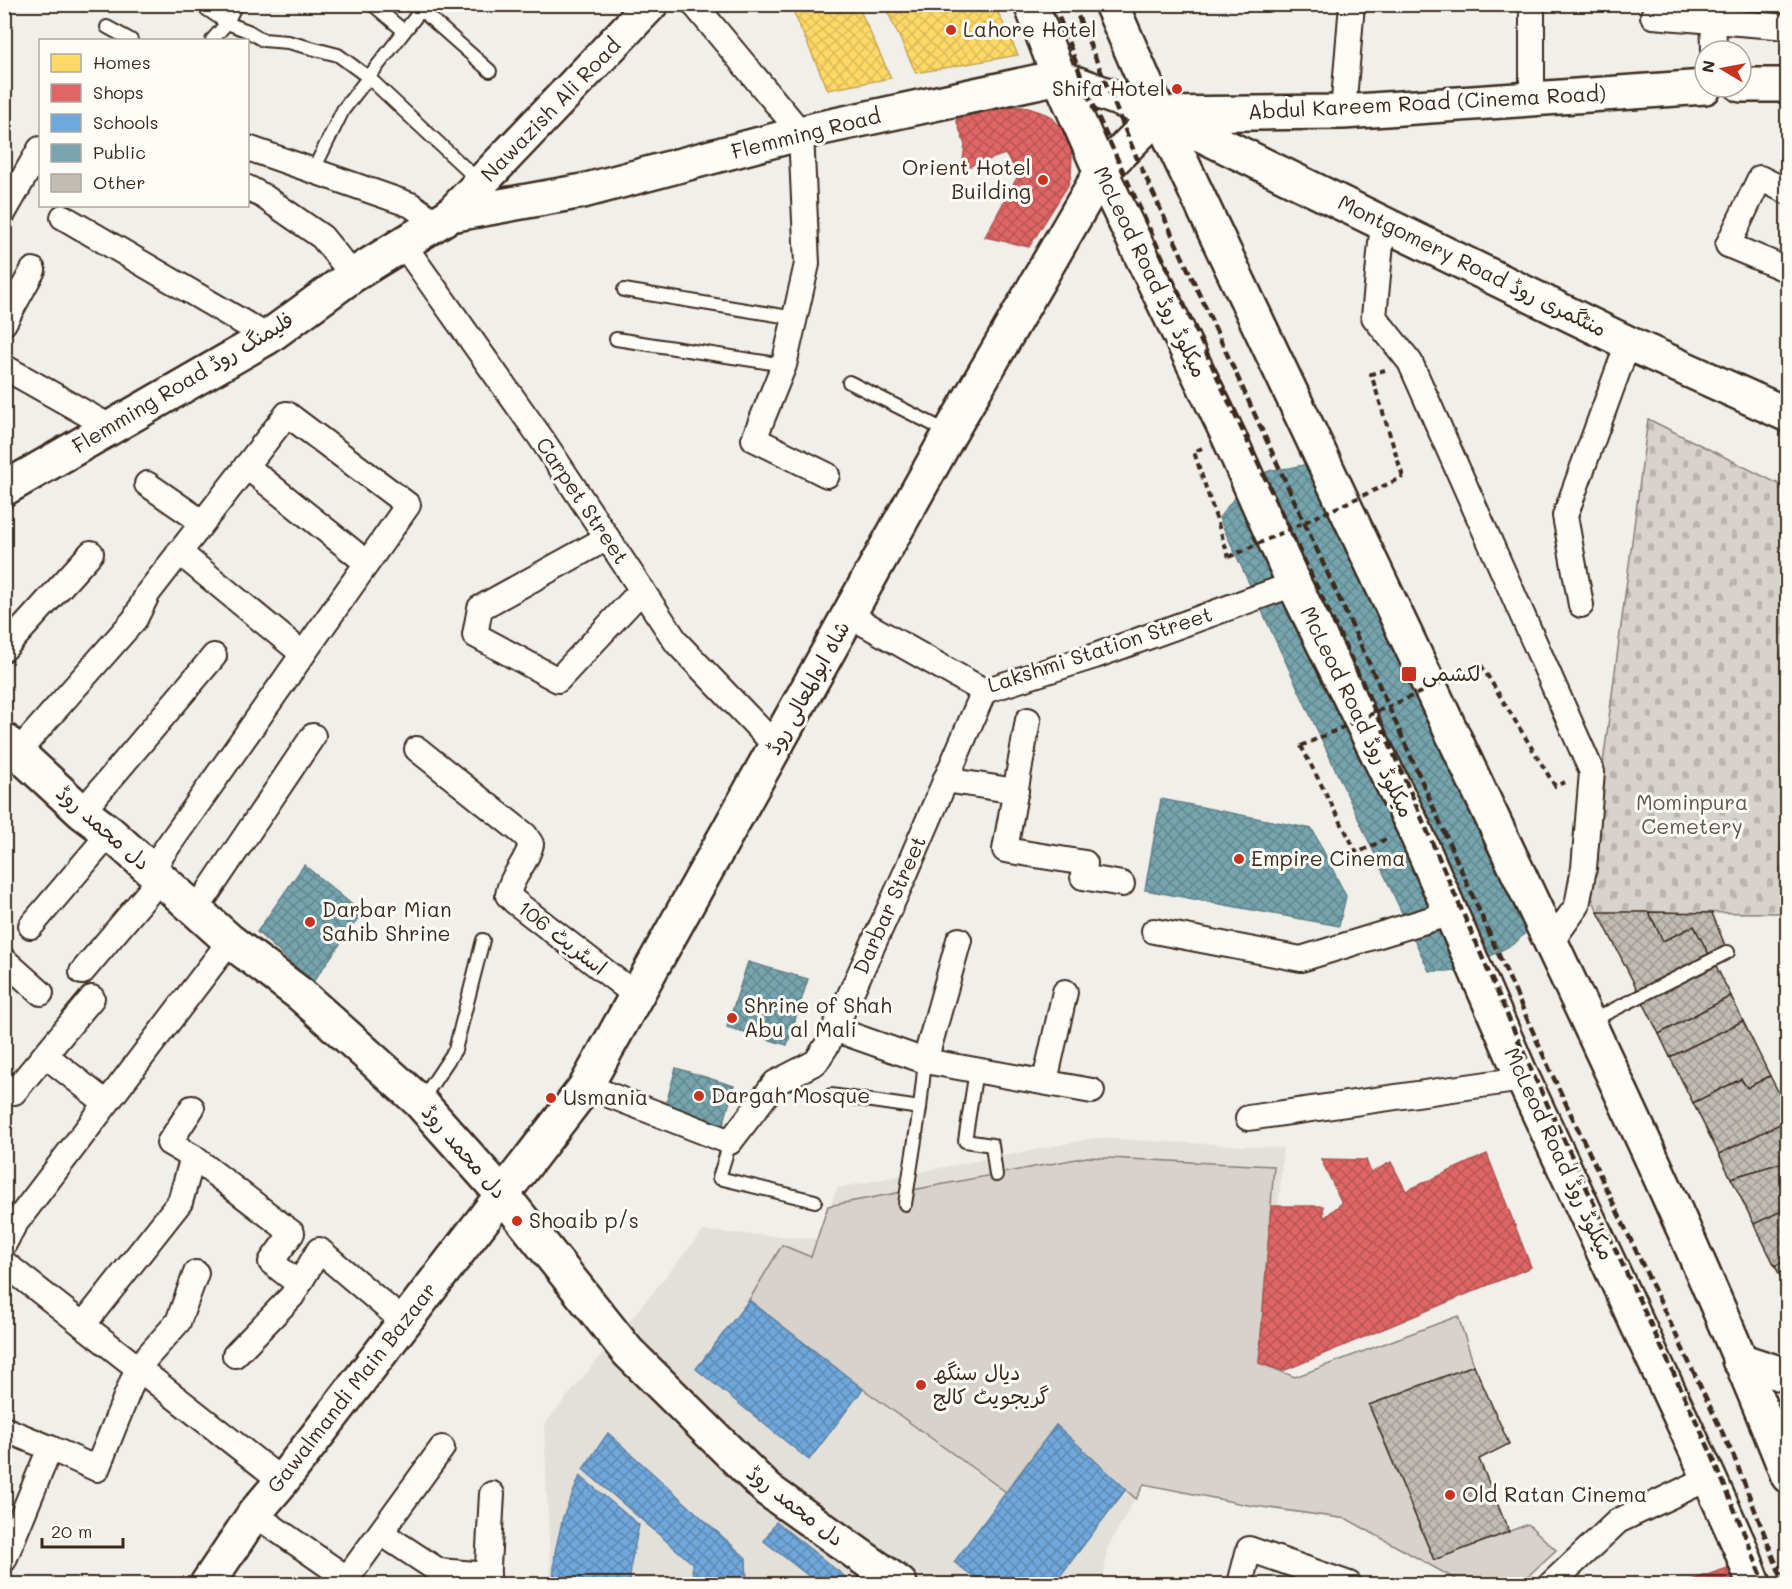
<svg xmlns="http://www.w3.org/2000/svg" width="1792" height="1589" font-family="Mali,'Playpen Sans Arabic',sans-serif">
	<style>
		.built { fill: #e3e0da }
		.grass { fill: #d7d2cc; stroke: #897e75; stroke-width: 1.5 }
		.cemetery { fill: url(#cemetery-stones); stroke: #897e75; stroke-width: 1.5 }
		.homes { fill: url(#homes-cross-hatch); stroke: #c4a450; stroke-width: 1.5 }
		.shops { fill: url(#shops-cross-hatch); stroke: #ae5450; stroke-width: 1.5 }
		.schools { fill: url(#schools-cross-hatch); stroke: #5f82a3; stroke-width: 1.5 }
		.public { fill: url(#public-cross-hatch); stroke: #648084; stroke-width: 1.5 }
		.building { fill: url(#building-cross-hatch); stroke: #3b2a1e; stroke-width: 1.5 }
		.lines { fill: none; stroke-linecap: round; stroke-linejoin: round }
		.lane-casing { stroke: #3b2a1e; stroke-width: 16 }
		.street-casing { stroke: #3b2a1e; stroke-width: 28 }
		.secondary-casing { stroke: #3b2a1e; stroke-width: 38 }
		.path { stroke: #3b2a1e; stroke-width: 4; stroke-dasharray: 6 4.5; stroke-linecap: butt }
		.lane { stroke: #fdfcf7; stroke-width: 12 }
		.street { stroke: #fdfcf7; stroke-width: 24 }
		.secondary { stroke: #fdfcf7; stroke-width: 33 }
		.rail { stroke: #3b2a1e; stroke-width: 4.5; stroke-dasharray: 9 4.5; stroke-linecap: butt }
		.path-bridge { stroke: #3b2a1e; stroke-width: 4; stroke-dasharray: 6 4.5; stroke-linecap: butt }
		.poi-dot { fill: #c8321e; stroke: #fdfcf7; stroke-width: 2 }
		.labels { text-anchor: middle; stroke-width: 6; stroke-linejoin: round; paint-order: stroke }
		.poi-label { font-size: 21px; fill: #3b2a1e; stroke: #fdfcf7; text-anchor: start }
		.street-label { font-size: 21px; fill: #3b2a1e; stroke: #fdfcf7 }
		.park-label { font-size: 21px; fill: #62544a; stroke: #fdfcf7 }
	</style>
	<defs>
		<pattern id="cemetery-stones" width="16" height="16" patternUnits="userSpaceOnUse" patternTransform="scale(1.5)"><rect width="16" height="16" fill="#d7d2cc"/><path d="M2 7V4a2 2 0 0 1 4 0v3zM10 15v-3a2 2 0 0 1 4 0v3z" fill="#b9b4af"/></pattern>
		<pattern id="homes-cross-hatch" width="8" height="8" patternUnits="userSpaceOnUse" patternTransform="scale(1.5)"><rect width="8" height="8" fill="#ffd966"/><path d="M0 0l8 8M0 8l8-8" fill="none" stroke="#dbba58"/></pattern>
		<pattern id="shops-cross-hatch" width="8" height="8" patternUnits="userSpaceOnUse" patternTransform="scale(1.5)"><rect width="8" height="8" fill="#e06666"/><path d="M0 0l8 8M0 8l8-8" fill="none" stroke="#b75453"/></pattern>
		<pattern id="schools-cross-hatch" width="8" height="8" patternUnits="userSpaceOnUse" patternTransform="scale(1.5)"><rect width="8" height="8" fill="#6fa8dc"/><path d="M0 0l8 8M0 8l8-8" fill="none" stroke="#5c89b2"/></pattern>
		<pattern id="public-cross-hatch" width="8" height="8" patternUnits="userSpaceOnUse" patternTransform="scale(1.5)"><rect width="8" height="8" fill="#76a5af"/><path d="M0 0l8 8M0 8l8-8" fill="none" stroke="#62878e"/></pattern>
		<pattern id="building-cross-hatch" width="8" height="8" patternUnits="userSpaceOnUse" patternTransform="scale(1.5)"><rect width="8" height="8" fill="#c1bcb4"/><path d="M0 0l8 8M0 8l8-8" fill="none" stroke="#9e9992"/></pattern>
	</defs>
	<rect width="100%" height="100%" fill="#f1efea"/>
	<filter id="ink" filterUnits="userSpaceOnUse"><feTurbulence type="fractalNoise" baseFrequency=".0167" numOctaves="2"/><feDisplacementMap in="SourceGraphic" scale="12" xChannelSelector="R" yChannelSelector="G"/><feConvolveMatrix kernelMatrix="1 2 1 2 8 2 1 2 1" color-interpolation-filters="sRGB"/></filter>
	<g filter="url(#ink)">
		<!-- built -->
		<polygon class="built" points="1095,1138 1283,1148 1257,1487 1153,1466 1107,1549 1103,1584 551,1584 544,1425 703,1231 819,1239 837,1188"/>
		<!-- grass -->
		<polygon class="grass" points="1087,1157 1274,1166 1259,1363 1295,1377 1458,1316 1474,1365 1369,1406 1434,1560 1528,1524 1556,1550 1526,1578 1533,1584 1464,1584 1347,1519 1248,1505 1144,1484 1136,1499 1056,1425 1006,1492 863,1389 749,1300 782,1245 811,1257 828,1206"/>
		<!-- cemetery -->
		<polygon class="cemetery" points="1648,419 1787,488 1787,913 1598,912 1587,886"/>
		<!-- homes -->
		<g class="homes">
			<polygon points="790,4 857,4 891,78 828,90"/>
			<polygon points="884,4 994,4 1018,55 916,73"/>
		</g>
		<!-- shops -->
		<g class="shops">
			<polygon points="1011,106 1030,108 1050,116 1065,132 1072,153 1071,175 1068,185 1029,247 985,237 1019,174 1005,154 962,169 965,145 956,119"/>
			<polygon points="1487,1154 1531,1267 1283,1371 1259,1363 1271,1206 1323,1206 1324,1218 1342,1203 1321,1159 1366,1160 1371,1173 1391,1162 1406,1191"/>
			<polygon points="1737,1565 1744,1584 1680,1584"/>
		</g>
		<!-- schools -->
		<g class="schools">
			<polygon points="749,1300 863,1389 809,1460 696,1369"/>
			<polygon points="1056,1425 1126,1489 1054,1584 984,1584 954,1562"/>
			<polygon points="608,1433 746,1558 747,1584 693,1584 692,1563 583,1469"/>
			<polygon points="580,1476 639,1525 631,1563 630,1584 553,1584 555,1552 563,1517"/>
			<polygon points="776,1522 854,1584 819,1584 764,1541"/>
		</g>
		<!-- public -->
		<g class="public">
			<polygon points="1326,460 1538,920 1515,943 1468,968 1447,971 1429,971 1219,518 1245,484 1257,476 1272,470 1290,468"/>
			<polygon points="1161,799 1312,829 1346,896 1339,926 1145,890"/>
			<polygon points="304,865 362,913 313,982 257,932"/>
			<polygon points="748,962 808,979 787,1045 727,1027"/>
			<polygon points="676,1068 734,1086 723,1126 665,1107"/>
		</g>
		<!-- building -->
		<g class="building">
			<polygon points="1598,912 1649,912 1663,941 1694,926 1710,956 1640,995"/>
			<polygon points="1649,912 1712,913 1726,948 1710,956 1694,926 1663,941"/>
			<polygon points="1714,962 1731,996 1659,1034 1642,1000"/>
			<polygon points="1731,996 1743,1021 1670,1057 1659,1034"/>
			<polygon points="1743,1021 1770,1076 1747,1088 1741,1079 1693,1103 1670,1057"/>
			<polygon points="1770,1076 1788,1110 1788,1120 1719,1154 1693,1103 1741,1079 1747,1088"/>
			<polygon points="1788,1120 1788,1161 1731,1178 1719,1154"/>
			<polygon points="1788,1161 1788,1208 1754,1224 1731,1178"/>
			<polygon points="1788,1208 1788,1259 1775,1266 1754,1224"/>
			<polygon points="1788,1259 1788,1291 1775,1266"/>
			<polygon points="1474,1365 1509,1444 1479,1459 1509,1532 1434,1560 1369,1405"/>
		</g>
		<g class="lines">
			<!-- lane casing -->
			<g class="lane-casing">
				<g id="lane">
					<polyline points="199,4 227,23 248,31 263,40 288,42 338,55 368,77 480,182"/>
					<polyline points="372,4 404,31"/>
					<polyline points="107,27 131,40"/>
					<polyline points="212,40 227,23 236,4"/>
					<polyline points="313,171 343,110 421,10 490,71"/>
					<polyline points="624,290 795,318"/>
					<polyline points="616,339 784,365"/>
					<polyline points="849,382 950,433"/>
					<polyline points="1589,1022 1728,952"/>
					<polyline points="976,1070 965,1141 992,1145 996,1175"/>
					<polyline points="831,1095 920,1108"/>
					<polyline points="421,1101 455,1050 483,940"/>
					<polyline points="730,1142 719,1178 815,1201"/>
					<polyline points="905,1204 920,1108 925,1061"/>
				</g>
			</g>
			<!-- street casing -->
			<g class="street-casing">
				<g id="street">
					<polyline points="694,4 801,133 807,264 784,365 754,439 827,475"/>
					<polyline points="1532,4 1532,99"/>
					<polyline points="1713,5 1714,51"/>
					<polyline points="1653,16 1788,27"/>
					<polyline points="1343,112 1352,4"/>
					<polyline points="248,148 411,205 428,217 434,225"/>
					<polyline points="248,188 263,196 322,237 353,275"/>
					<polyline points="1788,192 1760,178 1728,245 1788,270"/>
					<polyline points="4,212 40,149"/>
					<polyline points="63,217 268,337"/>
					<polyline points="1383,222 1374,317 1410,362 1592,772 1584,868 1577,906 1551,942"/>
					<polyline points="403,244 541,438 677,643 776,746"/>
					<polyline points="4,323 33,270"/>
					<polyline points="4,367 110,427"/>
					<polyline points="246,466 367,563"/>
					<polyline points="147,484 202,522"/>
					<polyline points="607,538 480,608 475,635 558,680 642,590"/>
					<polyline points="179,552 303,654"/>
					<polyline points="1581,605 1565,516 1628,343"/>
					<polyline points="849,615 984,691 1095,656 1294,584"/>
					<polyline points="4,649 91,553"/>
					<polyline points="1028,720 1005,850 1085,863 1083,877 1122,884"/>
					<path d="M417 749 525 835 531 844C527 863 511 876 508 895L515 902 637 996"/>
					<polyline points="17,753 135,619 148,593 287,414 408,505 151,870"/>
					<polyline points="945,780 1016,791"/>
					<polyline points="82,812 214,656"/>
					<polyline points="196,910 313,736"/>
					<polyline points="31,926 110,833"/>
					<polyline points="1154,931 1301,959 1451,913"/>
					<polyline points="4,960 41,993"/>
					<polyline points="82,972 161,878"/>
					<polyline points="834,1029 925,1061 1092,1091"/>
					<polyline points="45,1055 106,1103"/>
					<polyline points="925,1061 959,940"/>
					<polyline points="1045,1081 1065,992"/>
					<polyline points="586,1086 730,1142 775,1083 816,1062 827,1045 903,879 984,691"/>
					<polyline points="14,1092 92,998"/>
					<polyline points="1248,1118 1523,1079"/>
					<polyline points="193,1157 292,1233 271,1262 299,1284"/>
					<polyline points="4,1244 14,1225 230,941"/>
					<polyline points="4,1263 282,1481"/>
					<polyline points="83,1325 180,1202 193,1157 169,1143 192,1108"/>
					<polyline points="235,1355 292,1296 319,1250 404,1322"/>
					<polyline points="4,1429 50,1448"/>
					<polyline points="254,1514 348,1579"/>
					<polyline points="381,1533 439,1571 488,1575"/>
					<polyline points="4,1560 50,1448 97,1469 138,1367 178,1322 196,1273"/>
					<polyline points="343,1584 442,1448"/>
					<polyline points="487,1584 492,1494"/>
					<polyline points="1240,1584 1249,1549 1349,1584"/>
					<polyline points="1551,1584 1618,1521 1709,1478"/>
				</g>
			</g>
			<!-- secondary casing -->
			<g class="secondary-casing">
				<g id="secondary">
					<polyline points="1031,4 1059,77 1101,172 1228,435 1294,584 1413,826 1523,1079 1709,1478 1740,1547 1754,1584"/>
					<path d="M1111 4 1159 114C1278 364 1396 614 1514 864 1609 1066 1706 1268 1788 1476"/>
					<polyline points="1741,85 1788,85"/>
					<polyline points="450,215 583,191 817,129 1059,77 1159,114 1628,343 1788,415"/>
					<polyline points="4,489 268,337 353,275 450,215 651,4"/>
					<polyline points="4,740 82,812 110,833 230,941 300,994 420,1102 502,1194 628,1352 768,1490 900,1584"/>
					<polyline points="1739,1360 1788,1376"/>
					<polyline points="207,1584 254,1514 282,1481 586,1086 950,433 1101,172 1159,114 1343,112 1705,87"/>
				</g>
			</g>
			<!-- path -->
			<g class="path">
				<polyline points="1385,370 1371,374 1403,477"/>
				<polyline points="1202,448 1194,452 1229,557"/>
				<polyline points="1481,665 1555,786 1565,782"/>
				<polyline points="1301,746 1357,853 1386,839"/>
			</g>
			<!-- lane -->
			<use href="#lane" class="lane"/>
			<!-- street -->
			<use href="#street" class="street"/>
			<!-- secondary -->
			<use href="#secondary" class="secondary"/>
			<!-- rail -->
			<g class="rail">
				<polyline points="1054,4 1089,97 1227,398 1365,688 1533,1074 1712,1455 1765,1584"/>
				<polyline points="1073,4 1136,156 1379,685 1549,1068 1734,1457 1784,1584"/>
			</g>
			<!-- path-bridge -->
			<g class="path-bridge">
				<polyline points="1229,557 1403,477"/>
				<polyline points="1301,746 1481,665"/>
			</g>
		</g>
	</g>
	<!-- markers -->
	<g class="poi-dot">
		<circle cx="951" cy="30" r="6"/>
		<circle cx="1177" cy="89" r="6"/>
		<circle cx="1043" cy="180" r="6"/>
		<rect x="1401" y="666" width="16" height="16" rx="3"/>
		<circle cx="1239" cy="859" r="6"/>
		<circle cx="310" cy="922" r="6"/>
		<circle cx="732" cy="1018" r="6"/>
		<circle cx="699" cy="1096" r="6"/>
		<circle cx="551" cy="1098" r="6"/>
		<circle cx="517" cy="1221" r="6"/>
		<circle cx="921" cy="1385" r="6"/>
		<circle cx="1450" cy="1495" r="6"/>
	</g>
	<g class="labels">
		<!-- poi labels -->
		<g class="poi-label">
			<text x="963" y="37">Lahore Hotel</text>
			<text x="1165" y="96" text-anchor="end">Shifa Hotel</text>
			<text x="1031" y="175" text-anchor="end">Orient Hotel<tspan x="1031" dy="24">Building</tspan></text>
			<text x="1422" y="681">لکشمی</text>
			<text x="1251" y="866">Empire Cinema</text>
			<text x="322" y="917">Darbar Mian<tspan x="322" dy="24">Sahib Shrine</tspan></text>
			<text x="744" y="1013">Shrine of Shah<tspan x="744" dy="24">Abu al Mali</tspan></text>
			<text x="711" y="1103">Dargah Mosque</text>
			<text x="563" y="1105">Usmania</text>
			<text x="529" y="1228">Shoaib p/s</text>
			<text x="933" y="1380">دیال سنگھ<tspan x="933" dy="24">گریجویٹ کالج</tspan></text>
			<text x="1462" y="1502">Old Ratan Cinema</text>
		</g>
		<!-- street labels -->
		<g class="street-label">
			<text transform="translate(1427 103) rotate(-3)" y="7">Abdul Kareem Road (Cinema Road)</text>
			<text transform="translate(551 110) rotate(-46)" y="7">Nawazish Ali Road</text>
			<text transform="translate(806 134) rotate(-14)" y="7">Flemming Road</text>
			<text transform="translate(1472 266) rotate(26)" y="7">Montgomery Road منٹگمری روڈ</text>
			<text transform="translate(1150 272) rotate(64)" y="7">McLeod Road میکلوڈ روڈ</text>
			<text transform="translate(183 383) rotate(-31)" y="7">Flemming Road فلیمنگ روڈ</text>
			<text transform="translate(582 501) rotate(56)" y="7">Carpet Street</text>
			<text transform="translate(1100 650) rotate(-18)" y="7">Lakshmi Station Street</text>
			<text transform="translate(808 688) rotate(-61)" y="7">شاہ ابوالمعالی روڈ</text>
			<text transform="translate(1357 712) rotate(64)" y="7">McLeod Road میکلوڈ روڈ</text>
			<text transform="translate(103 828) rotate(41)" y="7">دل محمد روڈ</text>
			<text transform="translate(890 905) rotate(-66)" y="7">Darbar Street</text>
			<text transform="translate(562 938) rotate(38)" y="7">اسٹریٹ 106</text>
			<text transform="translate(464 1152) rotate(49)" y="7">دل محمد روڈ</text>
			<text transform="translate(1559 1154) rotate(65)" y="7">McLeod Road میکلوڈ روڈ</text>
			<text transform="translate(352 1388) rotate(-52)" y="7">Gawalmandi Main Bazaar</text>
			<text transform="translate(795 1506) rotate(38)" y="7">دل محمد روڈ</text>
		</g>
		<!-- park labels -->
		<g class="park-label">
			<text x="1692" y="810">Mominpura<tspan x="1692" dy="24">Cemetery</tspan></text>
		</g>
	</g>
	<!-- margin -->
	<rect width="1792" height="1589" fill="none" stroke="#fdfcf7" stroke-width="24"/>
	<rect x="12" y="12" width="1768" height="1565" fill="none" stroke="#3b2a1e" stroke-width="2" filter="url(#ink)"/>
	<!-- legend -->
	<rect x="39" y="39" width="210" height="168" fill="#fdfcf7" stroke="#afa8a0" stroke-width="1.5"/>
	<rect x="51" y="54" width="30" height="18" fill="#ffd966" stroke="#afa8a0" stroke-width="1.5"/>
	<text x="93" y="69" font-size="18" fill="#3b2a1e">Homes</text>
	<rect x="51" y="84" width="30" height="18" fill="#e06666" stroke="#afa8a0" stroke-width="1.5"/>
	<text x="93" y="99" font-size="18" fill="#3b2a1e">Shops</text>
	<rect x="51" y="114" width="30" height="18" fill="#6fa8dc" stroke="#afa8a0" stroke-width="1.5"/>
	<text x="93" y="129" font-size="18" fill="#3b2a1e">Schools</text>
	<rect x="51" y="144" width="30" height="18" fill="#76a5af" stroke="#afa8a0" stroke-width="1.5"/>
	<text x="93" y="159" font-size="18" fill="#3b2a1e">Public</text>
	<rect x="51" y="174" width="30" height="18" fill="#c1bcb4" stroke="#afa8a0" stroke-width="1.5"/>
	<text x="93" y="189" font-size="18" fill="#3b2a1e">Other</text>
	<!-- north arrow -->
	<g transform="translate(1723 69) rotate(280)"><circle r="28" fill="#fdfcf7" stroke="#afa8a0" stroke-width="1.5"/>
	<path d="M0-4.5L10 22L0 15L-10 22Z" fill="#c8321e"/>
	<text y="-9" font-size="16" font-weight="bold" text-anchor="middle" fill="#3b2a1e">N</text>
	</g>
	<!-- scale -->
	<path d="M42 1538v9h81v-9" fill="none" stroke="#3b2a1e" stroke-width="3"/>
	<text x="51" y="1538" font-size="18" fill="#3b2a1e" stroke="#fdfcf7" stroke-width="4.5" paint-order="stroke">20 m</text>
</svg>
